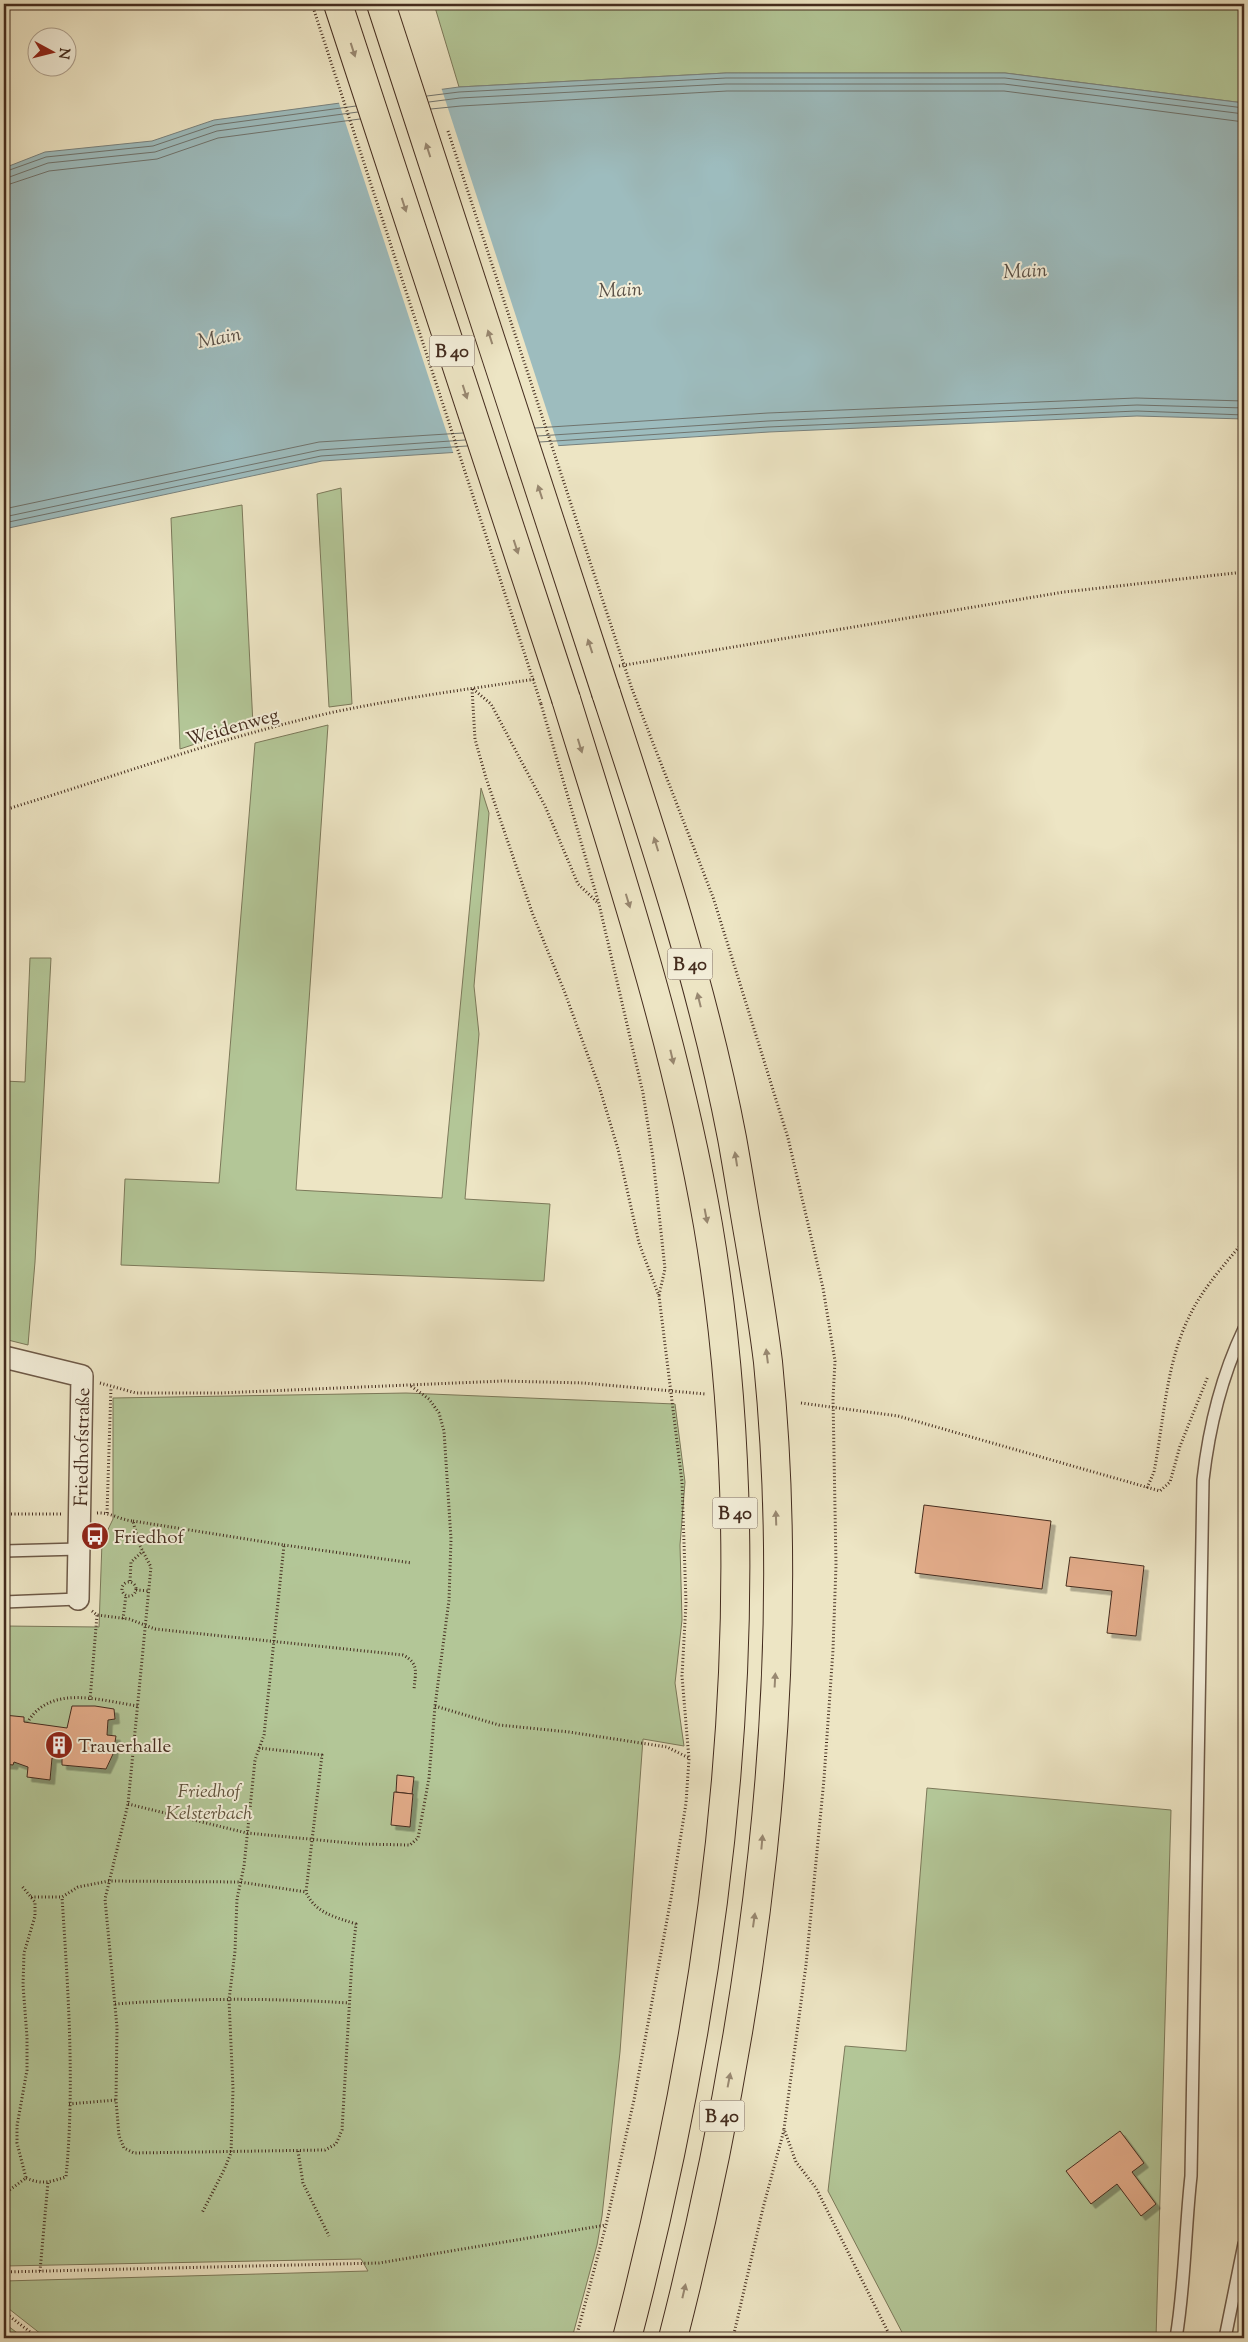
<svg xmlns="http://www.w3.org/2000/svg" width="1248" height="2342" font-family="'Sorts Mill Goudy',serif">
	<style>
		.green { fill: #b3c697; stroke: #7c795a }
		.water { fill: #9dbcbe; stroke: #79827e }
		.pier { fill: #ede5c4 }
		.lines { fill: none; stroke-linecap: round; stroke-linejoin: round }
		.shore { stroke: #70746e; stroke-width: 1 }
		.building { fill: #e3ac8a; stroke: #442c1e; filter: url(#shadow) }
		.service-casing { stroke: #6e5a48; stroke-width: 14 }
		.minor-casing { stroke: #6e5a48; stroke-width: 24 }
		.trunk-casing { stroke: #442c1e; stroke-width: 30 }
		.path { stroke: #442c1e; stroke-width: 3; stroke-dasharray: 1 2.5; stroke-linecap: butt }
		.service { stroke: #f3eed9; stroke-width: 11 }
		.minor { stroke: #f3eed9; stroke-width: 21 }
		.trunk { stroke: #ede5c4; stroke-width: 28 }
		.trunk-bridge-casing { stroke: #442c1e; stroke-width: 30; stroke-linecap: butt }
		.path-bridge { stroke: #442c1e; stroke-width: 3; stroke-dasharray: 1 2.5; stroke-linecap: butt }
		.trunk-bridge { stroke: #ede5c4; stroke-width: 28 }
		.oneway { fill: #988871 }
		.labels { text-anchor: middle; stroke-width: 4; stroke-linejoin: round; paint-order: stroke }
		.shield { fill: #f3eed9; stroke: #786656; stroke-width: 1 }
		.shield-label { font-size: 18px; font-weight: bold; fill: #442c1e }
		.street-label { font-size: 19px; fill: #442c1e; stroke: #f3eed9 }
		.poi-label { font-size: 19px; fill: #442c1e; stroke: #f3eed9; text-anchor: start }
		.park-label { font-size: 19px; font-style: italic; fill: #60523c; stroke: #f3eed9 }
		.water-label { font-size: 20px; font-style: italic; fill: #5a5046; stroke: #f3eed9 }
	</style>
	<defs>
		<filter id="shadow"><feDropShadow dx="4.5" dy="4.5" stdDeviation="0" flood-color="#0004"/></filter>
	</defs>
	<rect width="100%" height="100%" fill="#ede5c4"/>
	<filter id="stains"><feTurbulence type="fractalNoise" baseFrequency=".004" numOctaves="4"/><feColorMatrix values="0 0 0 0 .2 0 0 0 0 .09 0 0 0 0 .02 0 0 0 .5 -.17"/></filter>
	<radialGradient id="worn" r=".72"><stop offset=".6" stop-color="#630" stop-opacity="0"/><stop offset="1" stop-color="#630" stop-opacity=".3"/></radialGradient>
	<!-- green -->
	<g class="green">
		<polygon points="434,4 1244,4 1244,103 1005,73 726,73 459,87"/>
		<polygon points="341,488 352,704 329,707 317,494"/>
		<polygon points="242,505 253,725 180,749 171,518"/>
		<polygon points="328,725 296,1190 442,1198 481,788 489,813 474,986 479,1034 465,1199 550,1204 544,1281 121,1265 125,1179 219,1183 255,743"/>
		<polygon points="30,958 51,958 35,1262 28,1345 4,1339 4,1081 25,1082"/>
		<polygon points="406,1393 675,1404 685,1482 680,1545 682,1620 675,1683 684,1746 643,1739 620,2052 602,2216 597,2245 572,2338 46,2338 4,2305 4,2281 368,2271 361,2259 4,2266 4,1626 99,1627 102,1542 113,1519 113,1398"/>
		<polygon points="927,1788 1171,1810 1156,2338 905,2338 828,2191 845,2046 906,2051"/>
		<polygon points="4,2323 24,2338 4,2338"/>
	</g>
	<!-- water -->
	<polygon class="water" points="726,73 1005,73 1244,103 1244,419 1137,416 769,432 322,461 4,529 4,168 45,152 152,141 214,120 459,87"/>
	<!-- pier -->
	<polygon class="pier" points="441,87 559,448 454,455 338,100"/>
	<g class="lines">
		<!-- shore -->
		<g class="shore">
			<polyline points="427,96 459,92 726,78 1005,78 1244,108"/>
			<polyline points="429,102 460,98 726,84 1004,84 1244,114"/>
			<polyline points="431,109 461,106 727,91 1004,91 1244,122"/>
			<polyline points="4,172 46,157 153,146 215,125 356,106"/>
			<polyline points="4,179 48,163 155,152 217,131 358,112"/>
			<polyline points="4,186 49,171 157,159 218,138 360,119"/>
			<polyline points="535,428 768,413 1136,398 1244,401"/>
			<polyline points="538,436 768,421 1137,405 1244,408"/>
			<polyline points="540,442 768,427 1137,411 1244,415"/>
			<polyline points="4,509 319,442 463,433"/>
			<polyline points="4,517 320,450 465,440"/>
			<polyline points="4,523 321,456 467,446"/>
		</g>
	</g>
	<!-- building -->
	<g class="building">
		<polygon points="924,1505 1051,1521 1042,1589 915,1573"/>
		<polygon points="1070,1557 1144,1566 1136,1636 1107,1633 1112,1591 1066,1586"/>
		<polygon points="72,1706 95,1706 114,1709 115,1719 108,1720 107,1735 116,1736 113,1754 106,1769 62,1765 62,1758 52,1758 50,1780 27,1777 28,1767 14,1762 13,1765 4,1764 4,1715 24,1717 24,1722 67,1728"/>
		<polygon points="397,1775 414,1777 412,1794 396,1792"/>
		<polygon points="394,1792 413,1794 410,1827 391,1825"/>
		<polygon points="1120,2131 1144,2163 1132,2172 1156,2204 1141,2216 1117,2184 1091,2204 1066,2171"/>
	</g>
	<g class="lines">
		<!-- service casing -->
		<g class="service-casing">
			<g id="service">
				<polyline points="4,1551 79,1549"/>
				<polyline points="4,1602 78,1599"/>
				<path d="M1176 2338C1185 2285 1185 2230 1191 2176L1203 1480C1209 1427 1221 1377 1244 1329"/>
				<polyline points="1225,2338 1244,2244"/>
			</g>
		</g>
		<!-- minor casing -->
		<g class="minor-casing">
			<polyline id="minor" points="4,1357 82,1376 78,1599"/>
		</g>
		<!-- trunk casing -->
		<g class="trunk-casing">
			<g id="trunk">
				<path d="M606 693C654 839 703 986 732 1138 738 1171 743 1204 749 1238 756 1279 763 1321 768 1362 800 1684 753 2026 673 2338"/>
				<path d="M566 699C620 873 677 1046 708 1225 770 1593 720 1980 627 2338"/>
			</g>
		</g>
		<!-- path -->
		<g class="path">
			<polyline points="619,666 1064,592 1244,572"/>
			<polyline points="472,689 475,739 486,778 533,915 565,993 599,1086 618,1149 639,1243 659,1296 682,1482 686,1603 682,1676 689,1759 686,1803 671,1898 634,2100 606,2225 576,2338"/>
			<polyline points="473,689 491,704 545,806 578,884 598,903"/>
			<polyline points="632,689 713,897 788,1138 823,1288 835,1361 833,1398 836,1565 833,1650 824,1779 806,1965 784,2129 796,2162 816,2188 891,2338"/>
			<polyline points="541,704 599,904 643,1093 653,1158 665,1269 659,1295"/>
			<path d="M4 810C114 777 222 737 334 712 401 698 469 689 536 679"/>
			<polyline points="100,1383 136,1393 220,1393 503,1381 584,1383 705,1394"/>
			<polyline points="801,1403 898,1416 1160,1491 1170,1482 1180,1446 1208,1376"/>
			<path d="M1147 1488 1154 1472C1164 1420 1166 1362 1190 1315 1203 1288 1225 1264 1244 1241"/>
			<path d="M97 1513C110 1512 120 1520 133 1521L139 1544 151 1567 128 1804 105 1899 117 2027 116 2100 119 2136 124 2148 134 2153 325 2150 336 2144 342 2130 352 1960 356 1924C335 1917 315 1913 306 1892L322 1755 259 1748"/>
			<polyline points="107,1513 111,1387"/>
			<polyline points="4,1514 61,1514"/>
			<polyline points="133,1521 284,1545 264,1735 255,1760 244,1866 237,1899 235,1951 229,2000 233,2089 231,2153 224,2170 202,2213"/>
			<polyline points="284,1545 412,1563"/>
			<polyline points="130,1581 131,1562 143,1551"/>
			<circle cx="129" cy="1589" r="7"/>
			<polyline points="136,1590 149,1591"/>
			<path d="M92 1611 97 1615 129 1619 155 1629 403 1655C420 1664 415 1673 414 1690"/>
			<polyline points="123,1619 126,1595"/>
			<polyline points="90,1700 97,1615"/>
			<polyline points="435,1706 499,1725 569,1732 667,1747 689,1758"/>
			<path d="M29 1720C53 1684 102 1701 138 1706"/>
			<polyline points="128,1804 247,1833 360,1844 410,1845 418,1838 429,1778 435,1706 449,1600 451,1539 444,1431 439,1413 429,1399 411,1386"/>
			<polyline points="31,1897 62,1897 78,1887 109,1881 240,1882 306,1892"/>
			<path d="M115 2004C193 1998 271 1998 349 2003"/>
			<polyline points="69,2104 116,2100"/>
			<polyline points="298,2151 303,2183 329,2236"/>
			<path d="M26 2178C43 2185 49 2182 66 2177 75 2084 68 1989 62 1897"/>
			<polyline points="4,2194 26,2178 17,2143 17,2126 27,2070 27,2037 23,1985 24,1953 35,1916 35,1902 21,1885"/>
			<polyline points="40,2271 48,2182"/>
			<polyline points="4,2272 379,2263 606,2225"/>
			<polyline points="4,2312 38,2338"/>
			<polyline points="733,2338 763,2208 784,2130"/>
		</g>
		<!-- service -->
		<use href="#service" class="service"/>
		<!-- minor -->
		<use href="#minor" class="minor"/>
		<!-- trunk -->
		<use href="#trunk" class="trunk"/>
		<!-- trunk-bridge casing -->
		<g class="trunk-bridge-casing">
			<g id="trunk-bridge">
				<polyline points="338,4 566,699"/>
				<polyline points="381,4 606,693"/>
			</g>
		</g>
		<!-- path-bridge -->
		<g class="path-bridge">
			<polyline points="312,4 541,704"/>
			<polyline points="448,131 632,689"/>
		</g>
		<!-- trunk-bridge -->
		<use href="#trunk-bridge" class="trunk-bridge"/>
	</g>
	<!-- one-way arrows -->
	<defs><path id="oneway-solid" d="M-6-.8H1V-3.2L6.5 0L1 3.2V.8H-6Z" transform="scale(1.25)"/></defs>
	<g class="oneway">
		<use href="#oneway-solid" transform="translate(353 50) rotate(72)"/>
		<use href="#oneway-solid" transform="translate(428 150) rotate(-108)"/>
		<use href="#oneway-solid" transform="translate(404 205) rotate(72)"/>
		<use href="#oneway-solid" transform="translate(490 337) rotate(-108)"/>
		<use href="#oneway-solid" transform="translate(465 392) rotate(72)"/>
		<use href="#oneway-solid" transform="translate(540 492) rotate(-108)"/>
		<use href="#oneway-solid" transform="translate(516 547) rotate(72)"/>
		<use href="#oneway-solid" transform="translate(590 646) rotate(-108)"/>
		<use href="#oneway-solid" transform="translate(580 746) rotate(73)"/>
		<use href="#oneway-solid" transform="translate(656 844) rotate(-107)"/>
		<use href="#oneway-solid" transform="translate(628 901) rotate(73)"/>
		<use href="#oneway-solid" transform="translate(699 1000) rotate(-104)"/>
		<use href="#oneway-solid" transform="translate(672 1057) rotate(77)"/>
		<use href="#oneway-solid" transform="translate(736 1159) rotate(-99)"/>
		<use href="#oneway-solid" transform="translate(706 1216) rotate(79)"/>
		<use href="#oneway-solid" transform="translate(767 1356) rotate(-97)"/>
		<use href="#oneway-solid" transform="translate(776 1518) rotate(-92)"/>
		<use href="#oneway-solid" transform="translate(775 1680) rotate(-87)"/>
		<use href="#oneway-solid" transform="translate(762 1842) rotate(-85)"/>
		<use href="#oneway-solid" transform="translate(754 1920) rotate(-82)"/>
		<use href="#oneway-solid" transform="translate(729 2080) rotate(-79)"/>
		<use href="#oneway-solid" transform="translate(684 2291) rotate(-77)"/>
	</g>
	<!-- icons -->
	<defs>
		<g id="bus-disc" transform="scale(1.4375)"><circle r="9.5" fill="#8f2418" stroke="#f3eed9"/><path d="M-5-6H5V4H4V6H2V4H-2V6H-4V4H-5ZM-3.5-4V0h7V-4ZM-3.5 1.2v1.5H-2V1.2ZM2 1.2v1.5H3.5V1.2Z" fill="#fff"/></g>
		<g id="building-disc" transform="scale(1.4375)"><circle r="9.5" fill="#8f2418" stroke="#f3eed9"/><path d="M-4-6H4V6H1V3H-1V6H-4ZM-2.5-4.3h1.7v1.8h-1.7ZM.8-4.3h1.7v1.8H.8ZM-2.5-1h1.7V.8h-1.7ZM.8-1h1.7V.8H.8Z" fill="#fff"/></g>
	</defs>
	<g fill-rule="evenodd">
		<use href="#bus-disc" x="95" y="1536"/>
		<use href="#building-disc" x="59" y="1745"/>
	</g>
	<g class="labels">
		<!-- shield labels -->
		<g class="shield">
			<rect x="429.5" y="335.5" width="45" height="31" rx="4"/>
			<rect x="667.5" y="948.5" width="45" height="31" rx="4"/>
			<rect x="712.5" y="1497.5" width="45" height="31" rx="4"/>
			<rect x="699.5" y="2100.5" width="45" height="31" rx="4"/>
		</g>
		<g class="shield-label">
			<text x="452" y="357">B 40</text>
			<text x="690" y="970">B 40</text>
			<text x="735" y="1519">B 40</text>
			<text x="722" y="2122">B 40</text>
		</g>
		<!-- street labels -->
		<g class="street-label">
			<text transform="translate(232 726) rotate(-16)" y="7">Weidenweg</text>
			<text transform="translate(81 1447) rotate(-89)" y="7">Friedhofstraße</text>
		</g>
		<!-- poi labels -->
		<g class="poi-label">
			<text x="114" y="1543">Friedhof</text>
			<text x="78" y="1752">Trauerhalle</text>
		</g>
		<!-- park labels -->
		<g class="park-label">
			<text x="209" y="1797">Friedhof<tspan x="209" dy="22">Kelsterbach</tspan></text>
		</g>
		<!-- water labels -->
		<g class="water-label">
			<text transform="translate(1025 270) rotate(-3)" y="7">Main</text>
			<text transform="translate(620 289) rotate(-3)" y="7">Main</text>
			<text transform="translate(219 337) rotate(-11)" y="7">Main</text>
		</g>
	</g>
	<!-- margin -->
	<rect width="1248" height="2342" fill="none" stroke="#ede5c4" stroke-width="20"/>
	<rect x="5" y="5" width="1238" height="2332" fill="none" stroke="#442c1e" stroke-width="2.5"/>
	<rect x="10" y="10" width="1228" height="2322" fill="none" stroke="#442c1e"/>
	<!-- north arrow -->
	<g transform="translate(52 52) rotate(97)"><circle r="24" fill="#f3eed9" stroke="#ada08e"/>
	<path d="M0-4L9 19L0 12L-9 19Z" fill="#8f2418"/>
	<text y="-8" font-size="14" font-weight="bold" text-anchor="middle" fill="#442c1e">N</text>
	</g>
	<rect width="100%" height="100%" filter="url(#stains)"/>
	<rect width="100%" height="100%" fill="url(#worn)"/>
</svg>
